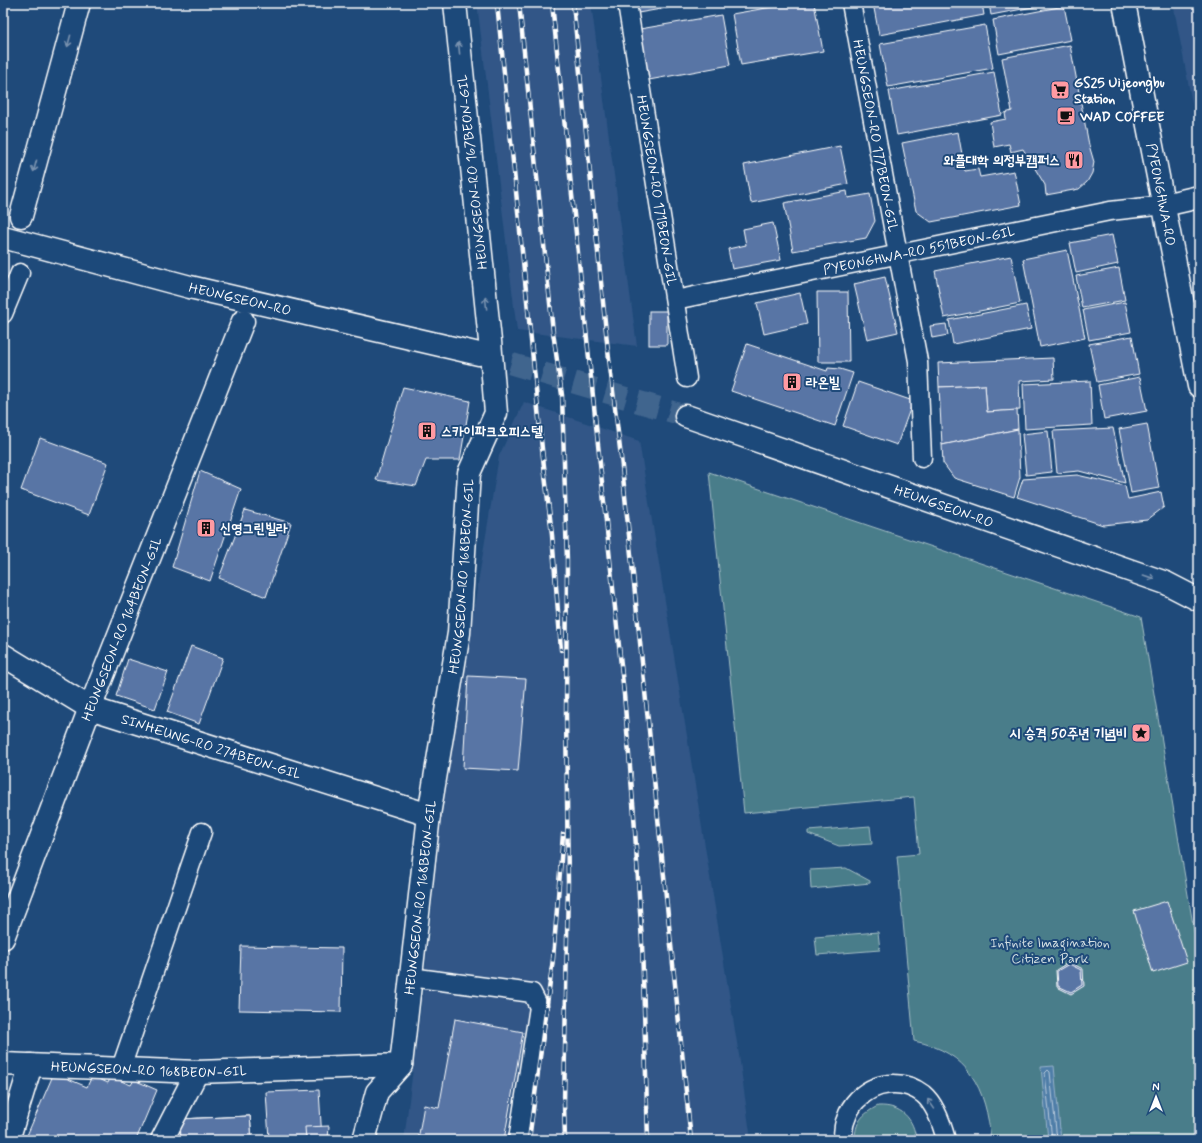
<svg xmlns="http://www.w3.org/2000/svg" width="1202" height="1143" font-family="Mynerve,'Poor Story',sans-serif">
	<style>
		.built { fill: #305787 }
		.green { fill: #4a7d8a; stroke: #a4bec4 }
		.water { fill: #507ea8; stroke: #96b2cb }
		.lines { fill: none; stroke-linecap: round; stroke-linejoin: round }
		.shore { stroke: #b9cbdc; stroke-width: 1 }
		.building { fill: #5975a5; stroke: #fff }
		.minor-tunnel { stroke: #41658e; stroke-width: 22; stroke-dasharray: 22 11; stroke-linecap: butt }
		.service-casing { stroke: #fff; stroke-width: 21 }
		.minor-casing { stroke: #fff; stroke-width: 25 }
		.secondary-casing { stroke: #fff; stroke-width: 25 }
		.service { stroke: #1f4a7a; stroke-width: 18 }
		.minor { stroke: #1f4a7a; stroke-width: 22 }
		.secondary { stroke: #1f4a7a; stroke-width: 22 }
		.rail-casing { stroke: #fff; stroke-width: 4.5 }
		.rail { stroke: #1f4a7a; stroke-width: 3; stroke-dasharray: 9; stroke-linecap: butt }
		.oneway { stroke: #7992af }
		.labels { text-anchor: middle; stroke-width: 4; stroke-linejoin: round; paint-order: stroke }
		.poi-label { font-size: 14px; font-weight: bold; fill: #fff; stroke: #1f4a7a; text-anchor: start }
		.street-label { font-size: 14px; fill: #fff; stroke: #1f4a7a }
		.park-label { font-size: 14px; fill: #d2dee2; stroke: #1f4a7a }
	</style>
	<rect width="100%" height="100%" fill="#1f4a7a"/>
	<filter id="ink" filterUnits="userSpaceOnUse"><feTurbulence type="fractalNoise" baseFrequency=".025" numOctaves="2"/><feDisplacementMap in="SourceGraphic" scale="8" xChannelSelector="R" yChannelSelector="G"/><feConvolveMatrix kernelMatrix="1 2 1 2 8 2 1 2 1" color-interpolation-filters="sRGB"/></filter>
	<g filter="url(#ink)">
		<!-- built -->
		<g class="built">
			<polygon points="477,3 591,3 637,346 517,331"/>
			<polygon points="1173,3 1199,3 1199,140"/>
			<polygon points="524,402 639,441 739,1055 751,1140 404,1140 423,990 444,789 499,456"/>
		</g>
		<!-- green -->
		<g class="green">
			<path d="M709 472 1141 617 1199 960V1140H991C986 1088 969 1052 914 1041L897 856 919 854 914 797 744 813Z"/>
			<polygon points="870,826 872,844 839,846 808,834 808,831"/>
			<polygon points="846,868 870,881 870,883 811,889 810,870"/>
			<polygon points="878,932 880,950 817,955 815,937"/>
			<path d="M878 1106C901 1105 914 1118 916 1140H855C855 1122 862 1114 878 1106Z"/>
		</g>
		<!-- water -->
		<polygon class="water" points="1054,1066 1061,1140 1048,1140 1041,1067"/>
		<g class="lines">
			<!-- shore -->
			<polyline class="shore" points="1052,1140 1045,1073 1048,1070 1050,1072 1057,1140"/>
		</g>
		<!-- building -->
		<g class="building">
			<polygon points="636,3 696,3 638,13"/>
			<polygon points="795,3 814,3 823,51 741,65 732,14"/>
			<polygon points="873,3 982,3 984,15 879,35"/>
			<polygon points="989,3 1054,3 991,15"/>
			<polygon points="1064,6 1071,40 999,54 993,20"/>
			<polygon points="721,15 730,65 649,80 640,29"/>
			<polygon points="985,25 993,68 888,87 880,44"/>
			<polygon points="1070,45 1089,145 1094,162 1092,173 1087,182 1079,189 1046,195 1045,185 1023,149 1011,152 1009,144 994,147 990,122 1006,119 1005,113 1012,111 1002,58"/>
			<polygon points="994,72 1002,115 897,135 889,91"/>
			<polygon points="958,132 965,171 978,169 980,177 1014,171 1021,205 931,222 916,211 902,143"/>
			<polygon points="840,146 848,184 751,203 744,165"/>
			<polygon points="847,191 848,198 870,194 875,221 866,238 793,251 784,203"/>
			<polygon points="773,223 781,260 732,269 728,249 746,245 743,229"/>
			<polygon points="1112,235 1118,264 1076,273 1070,243"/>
			<polygon points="1067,250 1085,338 1040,347 1023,259"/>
			<polygon points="1011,256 1020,303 944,318 935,271"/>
			<polygon points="1119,268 1125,300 1082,308 1076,276"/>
			<polygon points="885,277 898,332 867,339 854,284"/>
			<polygon points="817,292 848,292 849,362 818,362"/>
			<polygon points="800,293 807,324 764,334 757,303"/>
			<polygon points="1125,302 1131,332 1089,340 1083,310"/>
			<polygon points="1026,305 1031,329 953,344 949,320"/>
			<rect x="649" y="311" width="18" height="34"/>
			<polygon points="946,324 948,335 932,338 930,326"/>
			<polygon points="1132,336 1139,374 1097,382 1089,344"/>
			<polygon points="747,344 827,371 828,368 840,369 853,373 835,426 731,391"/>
			<polygon points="1053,358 1054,379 1019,381 1020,410 987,412 985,385 939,387 938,363"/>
			<polygon points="1140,377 1147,411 1104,419 1098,385"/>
			<polygon points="1090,381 1092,425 1025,429 1023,384"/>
			<polygon points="858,382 913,401 897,445 843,426"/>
			<polygon points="985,385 987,412 1017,410 1018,429 942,445 939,387"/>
			<polygon points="403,387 470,401 460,460 426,460 416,486 376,480"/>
			<polygon points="1147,424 1159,488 1131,493 1119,429"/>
			<polygon points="1113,428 1125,483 1079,471 1057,473 1053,431"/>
			<polygon points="1018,429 1020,477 1014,497 954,478 943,463 942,445"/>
			<polygon points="1048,431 1052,472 1026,475 1022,434"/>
			<polygon points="40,438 108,463 89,515 21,490"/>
			<polygon points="200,471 241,489 210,581 172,567"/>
			<polygon points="1077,475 1125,486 1128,499 1161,492 1164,507 1147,520 1103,525 1017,497 1023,479"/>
			<polygon points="245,510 291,523 266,597 219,578"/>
			<polygon points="191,646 223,658 199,724 167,712"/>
			<polygon points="128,659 168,672 155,709 116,696"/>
			<polygon points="468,676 526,679 518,771 463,768"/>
			<polygon points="1197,774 1199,782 1198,788 1195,775"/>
			<polygon points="1167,901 1187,962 1153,973 1134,911"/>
			<polygon points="241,946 342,948 341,1012 239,1010"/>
			<polygon points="1069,962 1083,969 1084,986 1071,994 1057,987 1056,970"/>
			<polygon points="1069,964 1081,970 1082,985 1071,992 1058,986 1057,971"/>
			<polygon points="455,1019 523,1032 504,1140 418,1140 424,1105 439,1108"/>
			<polygon points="54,1073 87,1087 92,1076 108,1083 111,1077 131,1085 134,1080 157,1090 136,1140 25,1140"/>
			<polygon points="319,1090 322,1140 261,1140 269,1139 266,1092"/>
			<polygon points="250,1116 252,1140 248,1140 247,1120 184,1122 185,1140 181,1140 180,1119"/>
			<polygon points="250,1116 252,1140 181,1140 180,1119"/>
			<polygon points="250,1116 252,1140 181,1140 180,1119"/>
			<polygon points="329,1126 328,1140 306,1140 305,1127"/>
		</g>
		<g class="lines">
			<!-- minor-tunnel -->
			<polyline class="minor-tunnel" points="479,354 686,416"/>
			<!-- service casing -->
			<g class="service-casing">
				<g id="service">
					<path id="s1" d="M627 3 687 378"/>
					<path id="s2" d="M851 3 918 361 922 458"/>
					<path id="s3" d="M675 300 1110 211 1164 205"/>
					<polyline points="3,314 20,273"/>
					<polyline points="410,977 532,993 539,1007 518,1140"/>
					<polyline points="121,1068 202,832"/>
					<path d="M843 1140C843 1133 843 1125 846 1119 848 1113 852 1105 857 1100 874 1082 902 1078 923 1094 936 1105 942 1124 946 1140"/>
				</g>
			</g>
			<!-- minor casing -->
			<g class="minor-casing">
				<g id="minor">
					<polyline points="1164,205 1199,197"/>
					<polyline points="21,216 79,3"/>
					<path id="s4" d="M3 237 190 287 479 354"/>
					<path id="s5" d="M686 416 1166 583 1199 600"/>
					<path id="s6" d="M3 655 90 708 429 815"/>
					<path id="s7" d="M3 938 90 708 243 321"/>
					<path id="s8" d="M3 1064 197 1072 401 1065 429 815 459 633 469 473 496 413 490 341 455 3"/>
					<polyline points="8,1140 31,1065"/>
					<polyline points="162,1140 197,1072"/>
					<polyline points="364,1140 377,1092 401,1065"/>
				</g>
			</g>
			<!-- secondary casing -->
			<g class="secondary-casing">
				<g id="secondary">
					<path id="s9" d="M1124 3 1199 386"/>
				</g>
			</g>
			<!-- service -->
			<use href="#service" class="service"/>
			<!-- minor -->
			<use href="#minor" class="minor"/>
			<!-- secondary -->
			<use href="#secondary" class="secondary"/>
			<!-- rail casing -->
			<g class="rail-casing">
				<g id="rail">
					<polyline points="497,3 542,449 552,535 561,650"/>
					<polyline points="519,3 553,332 562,395 567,561 566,712 568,883 564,1104 565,1140"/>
					<polyline points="552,3 624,694 634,815 642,943 648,1140"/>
					<polyline points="573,3 607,342 621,457 691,1140"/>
					<polyline points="529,1140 553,959 563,834"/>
				</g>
			</g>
			<!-- rail -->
			<use href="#rail" class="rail"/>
		</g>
		<!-- one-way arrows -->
		<defs><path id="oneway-shaft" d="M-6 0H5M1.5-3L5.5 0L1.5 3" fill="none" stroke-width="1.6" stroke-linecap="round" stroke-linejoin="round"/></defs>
		<g class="oneway">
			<use href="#oneway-shaft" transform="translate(69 41) rotate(105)"/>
			<use href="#oneway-shaft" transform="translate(459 48) rotate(-96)"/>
			<use href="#oneway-shaft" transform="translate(35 166) rotate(105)"/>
			<use href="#oneway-shaft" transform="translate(486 303) rotate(-96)"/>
			<use href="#oneway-shaft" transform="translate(1149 577) rotate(19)"/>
			<use href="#oneway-shaft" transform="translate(931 1104) rotate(-125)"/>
		</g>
	</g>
	<!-- icons -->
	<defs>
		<g id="supermarket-square" transform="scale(1)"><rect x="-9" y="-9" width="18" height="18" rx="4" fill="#ff9aa2" stroke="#1f4a7a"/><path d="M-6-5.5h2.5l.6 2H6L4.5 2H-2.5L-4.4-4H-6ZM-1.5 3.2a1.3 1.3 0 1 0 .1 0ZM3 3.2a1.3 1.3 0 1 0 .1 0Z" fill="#111"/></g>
		<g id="cafe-square" transform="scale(1)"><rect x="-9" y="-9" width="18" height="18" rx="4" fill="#ff9aa2" stroke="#1f4a7a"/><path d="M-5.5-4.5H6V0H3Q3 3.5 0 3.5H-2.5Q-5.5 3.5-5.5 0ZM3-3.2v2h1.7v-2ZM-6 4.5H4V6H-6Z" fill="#111"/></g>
		<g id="restaurant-square" transform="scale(1)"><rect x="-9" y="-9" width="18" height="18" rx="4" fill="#ff9aa2" stroke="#1f4a7a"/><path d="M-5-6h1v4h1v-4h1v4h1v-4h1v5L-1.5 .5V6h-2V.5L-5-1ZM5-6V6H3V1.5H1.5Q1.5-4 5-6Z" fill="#111"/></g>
		<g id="building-square" transform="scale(1)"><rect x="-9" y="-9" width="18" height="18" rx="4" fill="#ff9aa2" stroke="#1f4a7a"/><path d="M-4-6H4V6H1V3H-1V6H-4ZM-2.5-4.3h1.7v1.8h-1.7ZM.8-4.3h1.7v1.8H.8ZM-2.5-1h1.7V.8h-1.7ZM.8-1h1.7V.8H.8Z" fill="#111"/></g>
		<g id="sight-square" transform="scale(1)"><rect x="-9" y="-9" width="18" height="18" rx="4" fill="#ff9aa2" stroke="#1f4a7a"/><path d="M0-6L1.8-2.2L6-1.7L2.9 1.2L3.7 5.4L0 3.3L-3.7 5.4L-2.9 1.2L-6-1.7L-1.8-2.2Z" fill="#111"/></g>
	</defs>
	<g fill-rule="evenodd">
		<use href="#supermarket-square" x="1060" y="90"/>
		<use href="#cafe-square" x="1066" y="116"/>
		<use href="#restaurant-square" x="1074" y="160"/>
		<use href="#building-square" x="792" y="382"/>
		<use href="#building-square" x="427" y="431"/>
		<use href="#building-square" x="206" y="528"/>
		<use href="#sight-square" x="1141" y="733"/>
	</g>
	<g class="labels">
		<!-- poi labels -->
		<g class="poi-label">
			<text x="1074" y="87">GS25 Uijeongbu<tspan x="1074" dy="16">Station</tspan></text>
			<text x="1080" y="121">WAD COFFEE</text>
			<text x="1060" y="165" text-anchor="end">와플대학 의정부캠퍼스</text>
			<text x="806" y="387">라온빌</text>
			<text x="441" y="436">스카이파크오피스텔</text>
			<text x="220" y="533">신영그린빌라</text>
			<text x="1127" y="738" text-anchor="end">시 승격 50주년 기념비</text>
		</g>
		<!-- street labels -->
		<g class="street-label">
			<text dy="5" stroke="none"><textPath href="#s2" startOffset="135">HEUNGSEON-RO 177BEON-GIL</textPath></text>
			<text transform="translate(472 172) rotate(-96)" y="5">HEUNGSEON-RO 167BEON-GIL</text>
			<text dy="5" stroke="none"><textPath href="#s1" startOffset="190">HEUNGSEON-RO 171BEON-GIL</textPath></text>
			<text dy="5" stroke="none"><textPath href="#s9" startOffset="195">PYEONGHWA-RO</textPath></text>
			<text dy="5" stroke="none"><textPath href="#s3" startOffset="249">PYEONGHWA-RO 551BEON-GIL</textPath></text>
			<text dy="5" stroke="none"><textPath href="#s4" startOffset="245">HEUNGSEON-RO</textPath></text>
			<text dy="5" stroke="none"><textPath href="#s5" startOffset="273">HEUNGSEON-RO</textPath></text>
			<text dy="5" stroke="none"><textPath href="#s8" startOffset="891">HEUNGSEON-RO 168BEON-GIL</textPath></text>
			<text dy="5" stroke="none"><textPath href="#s7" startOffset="331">HEUNGSEON-RO 164BEON-GIL</textPath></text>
			<text dy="5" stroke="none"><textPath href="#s6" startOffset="229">SINHEUNG-RO 274BEON-GIL</textPath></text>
			<text dy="5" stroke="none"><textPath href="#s8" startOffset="567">HEUNGSEON-RO 168BEON-GIL</textPath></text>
			<text dy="5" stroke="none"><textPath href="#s8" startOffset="146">HEUNGSEON-RO 168BEON-GIL</textPath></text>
		</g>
		<!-- park labels -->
		<g class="park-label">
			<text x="1050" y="947">Infinite Imagination<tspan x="1050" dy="16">Citizen Park</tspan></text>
		</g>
	</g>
	<!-- margin -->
	<rect width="1202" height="1143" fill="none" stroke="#1f4a7a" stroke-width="16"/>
	<rect x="8" y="8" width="1186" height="1127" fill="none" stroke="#fff" stroke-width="1.5" filter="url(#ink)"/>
	<!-- north arrow -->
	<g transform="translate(1156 1097)" stroke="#1f4a7a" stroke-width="3" paint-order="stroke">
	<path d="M0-3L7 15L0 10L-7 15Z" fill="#ffffff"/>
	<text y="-6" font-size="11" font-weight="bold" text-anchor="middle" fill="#ffffff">N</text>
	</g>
</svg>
